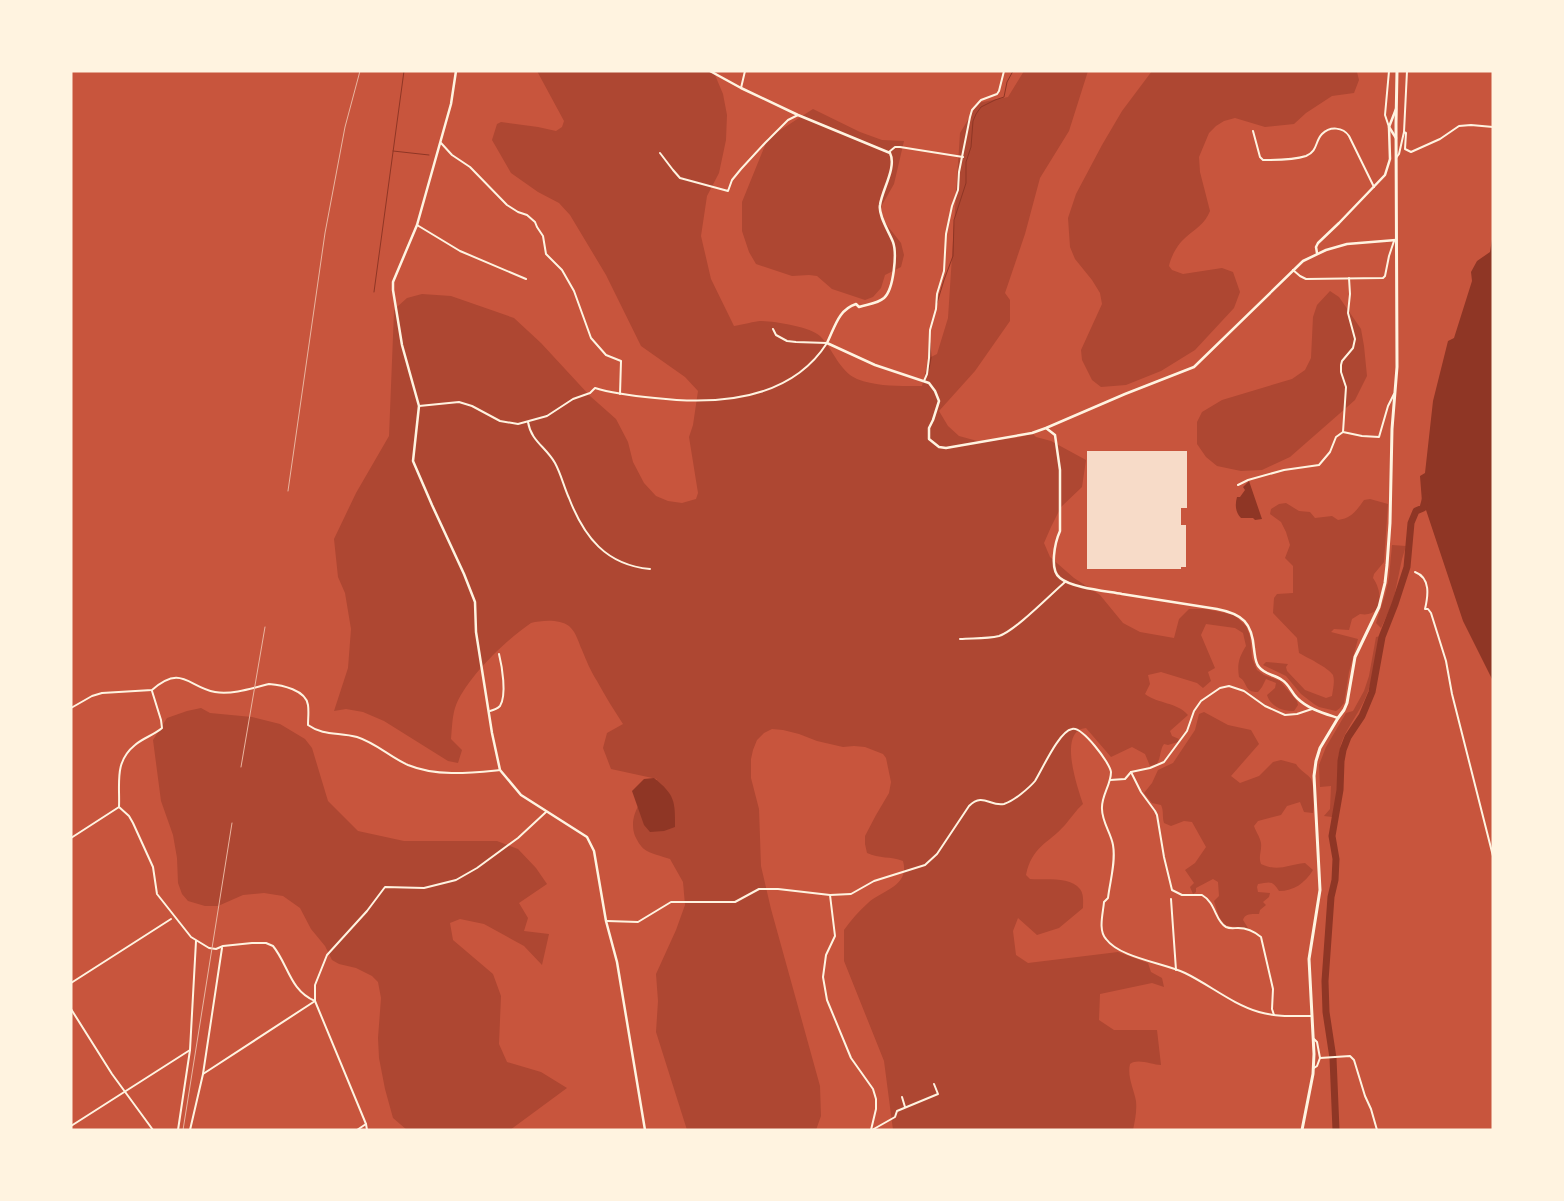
<svg xmlns="http://www.w3.org/2000/svg" width="1564" height="1201" font-family="Lora,serif">
	<style>
		.green { fill: #ae4732 }
		.water { fill: #8f3625 }
		.lines { fill: none; stroke-linecap: round; stroke-linejoin: round }
		.stream { stroke: #8f3625; stroke-width: 1 }
		.river { stroke: #8f3625; stroke-width: 7 }
		.building { fill: #f7dbc8 }
		.minor { stroke: #fff3e0; stroke-width: 2 }
		.tertiary { stroke: #fff3e0; stroke-width: 2.5 }
		.secondary { stroke: #fff3e0; stroke-width: 2.5 }
		.trunk { stroke: #fff3e0; stroke-width: 3 }
		.rail { stroke: #e9b49f; stroke-width: 1 }
	</style>
	<rect width="100%" height="100%" fill="#c8553d"/>
	<!-- green -->
	<g class="green">
		<path d="M537 71H711L715 75 723 94 727 115 726 140 719 173 707 196 701 236 711 279 734 326C741 325 756 321 760 321 773 321 811 327 820 336 833 349 839 371 857 379 878 387 901 386 922 386L929 358 937 354 948 318 960 133 978 103 1008 97 1024 71H1088L1069 131 1040 178 1025 234 1005 293 1010 300V321L975 371 939 411 948 426 959 436 981 442 1021 437 1032 433 1036 437 1051 441 1086 460 1082 487 1061 507 1051 527 1044 543 1050 557 1074 578 1100 595 1123 623 1140 632 1174 638 1179 619 1189 609H1206L1234 615 1246 626 1250 636 1252 658 1257 670 1264 675 1280 681 1297 701 1298 705 1294 711C1283 712 1270 706 1267 695L1275 688 1276 683 1266 679 1262 687 1258 692C1243 692 1249 683 1239 677 1237 664 1239 657 1246 646L1243 633 1235 628 1206 624 1201 635 1215 668 1208 672 1211 681 1203 688 1197 683 1161 672 1148 675 1150 684 1145 694C1158 704 1177 702 1188 715L1170 731 1172 736 1179 739 1178 742 1168 745 1164 744C1160 749 1161 757 1157 764L1150 766 1145 754 1132 747 1111 757 1086 728C1057 730 1078 789 1083 804 1076 810 1071 818 1065 825 1048 844 1032 846 1026 875L1030 879C1045 880 1070 876 1080 889 1084 894 1083 902 1083 908L1059 928 1037 935 1018 918 1013 931 1016 955 1028 963 1118 952 1148 963 1151 972 1162 978 1164 987 1152 983 1100 994 1099 1020 1114 1030H1157L1161 1065C1152 1065 1138 1058 1130 1064 1127 1077 1134 1089 1136 1101 1137 1111 1135 1120 1133 1130H893L884 1061 844 961V930C851 920 859 911 868 903 883 890 910 886 903 861 891 856 879 859 867 853L865 844V836L876 815 889 793 891 782 886 758 883 754 865 747 854 746 843 747 817 741 799 734 783 730 772 729 764 733 757 740 753 750 751 759V778L759 809 761 866 771 909 820 1086 821 1116 816 1130H687L656 1032 658 1001 656 974 676 930 685 905 683 882 670 859C662 856 650 854 644 849 640 846 637 840 635 836 627 814 645 796 657 779L611 769 603 748 607 733 623 724C614 710 605 696 597 681 591 672 586 660 582 650 578 641 576 632 569 626 560 619 542 620 531 623 507 639 464 680 455 708 452 718 452 729 451 739L462 750 458 763 448 761 384 721 363 712 346 709 334 711 348 668 351 629 345 593 338 577 334 539 356 493 389 436 394 311 397 307 407 298 422 294 451 296 514 318 541 343 590 396 616 419 628 442 633 462 644 483 656 496 668 501 682 503 696 499 698 493 689 437 693 425 698 391 685 377 641 346 606 275 570 215 559 203 538 192 511 173 492 140 497 124 501 122 538 127 556 131 562 127 564 121Z"/>
		<path d="M1152 71H1355L1357 72 1359 80 1354 93 1332 96 1306 113 1294 124 1265 127 1235 118 1224 121 1216 126 1209 133 1199 157 1200 172 1210 211C1205 224 1195 229 1185 238 1178 244 1171 256 1169 266L1172 270 1183 274 1222 268 1233 272 1240 292 1234 308 1195 350 1161 371 1126 385 1101 387 1092 380 1082 360 1081 350 1102 304 1100 293 1092 280 1075 259 1070 247 1068 218 1076 194 1102 145 1122 111Z"/>
		<polygon points="813,109 860,132 882,140 904,141 894,184 882,205 881,211 886,224 901,243 904,255 901,267 885,275 881,288 873,297 865,300 832,289 817,276 809,275 792,276 756,264 749,252 742,231 742,202 768,138"/>
		<polygon points="1330,291 1339,297 1361,329 1364,346 1367,376 1355,400 1290,457 1262,470 1241,471 1217,466 1206,457 1197,444 1197,422 1202,412 1222,400 1292,379 1305,370 1311,358 1313,317 1317,305"/>
		<path d="M1370 499 1388 504 1384 562 1374 574 1373 578C1383 592 1384 618 1360 614L1352 619 1349 630 1334 629 1331 632 1358 639 1349 672 1344 703 1340 708 1336 711 1319 707 1314 704 1301 694 1286 676 1263 665 1266 662 1288 664 1286 667 1287 671 1305 690 1326 698 1332 696C1333 689 1335 681 1333 675 1329 668 1306 657 1299 653L1297 638 1273 613 1274 598 1277 594 1293 593V566L1285 558 1290 545 1286 532 1281 522 1270 514 1271 509 1279 504 1286 503 1299 511 1310 512 1315 518 1332 516 1338 520C1352 518 1356 511 1364 500Z"/>
		<polygon points="1392,545 1406,546 1402,559 1393,602 1381,628 1376,623 1385,595 1389,578"/>
		<path d="M1381 636C1378 655 1372 686 1363 703 1356 717 1346 729 1341 744 1337 759 1338 771 1338 787 1338 796 1335 808 1332 817L1324 816 1330 809 1331 786 1320 787 1319 765 1326 747 1346 713 1353 711 1364 691 1369 676 1376 637Z"/>
		<polygon points="201,708 210,713 252,717 280,724 305,739 312,748 328,801 358,831 404,841 497,841 518,849 536,868 547,884 519,903 528,918 524,931 549,934 542,965 524,946 484,924 460,919 450,923 453,940 493,974 501,996 499,1044 507,1062 541,1072 567,1088 510,1130 407,1130 393,1118 385,1089 379,1058 378,1038 381,998 378,982 372,976 356,968 339,964 332,960 325,946 311,929 300,908 283,896 264,893 243,895 218,906 205,906 188,901 182,894 178,883 177,858 173,835 161,801 153,740 167,718 187,711"/>
		<path d="M1204 712 1228 725 1251 730 1259 744 1231 776 1240 783 1259 776 1273 762 1281 760 1296 764C1300 771 1308 774 1311 779 1314 785 1314 806 1313 813L1304 812 1300 802 1287 806 1281 815 1258 821 1254 826C1256 832 1260 837 1261 843 1262 851 1258 856 1261 864 1278 872 1287 865 1305 863L1313 870C1305 883 1294 891 1279 891 1272 880 1270 882 1258 884L1257 887 1258 892 1270 893 1269 897 1263 902 1266 905 1260 910 1259 914C1252 914 1245 913 1243 920L1248 928 1228 926 1225 925 1219 917 1214 901 1219 896 1218 882 1213 879 1196 888V892L1193 894 1190 887 1194 883 1185 870 1195 863 1206 847 1192 822 1184 821 1171 826 1164 823C1162 817 1164 811 1161 805L1152 803 1144 793 1152 783 1158 770 1173 763 1195 730 1199 714Z"/>
	</g>
	<!-- water -->
	<g class="water">
		<polygon points="1493,233 1493,681 1463,621 1426,510 1422,502 1420,476 1425,473 1433,401 1448,341 1454,338 1472,281 1471,272 1477,261 1490,252"/>
		<path d="M1249 481 1262 519 1255 520 1253 518H1241C1235 512 1235 504 1237 497H1240L1245 490 1243 487Z"/>
		<path d="M654 778C675 795 675 801 675 827L664 831 650 832 644 825 632 791 644 779Z"/>
	</g>
	<g class="lines">
		<!-- stream -->
		<g class="stream">
			<polyline points="393,151 429,155"/>
			<polyline points="374,292 404,71"/>
			<polyline points="937,303 944,280 953,256 954,220 966,183 966,162 971,147 973,121 976,114 981,107 995,100 1004,97 1007,82 1013,71"/>
			<polyline points="929,369 931,358 930,343"/>
		</g>
		<!-- river -->
		<polyline class="river" points="1336,1130 1333,1058 1326,1012 1325,981 1331,897 1335,880 1336,859 1332,836 1340,790 1341,761 1343,750 1348,737 1362,716 1372,692 1382,637 1395,604 1407,567 1411,523 1416,511 1423,508 1426,497"/>
	</g>
	<!-- building -->
	<polygon class="building" points="1087,451 1187,451 1187,508 1181,508 1181,525 1186,525 1186,567 1181,567 1181,569 1087,569"/>
	<g class="lines">
		<!-- minor -->
		<g class="minor">
			<polyline points="741,88 745,71"/>
			<polyline points="1389,127 1385,115 1389,71"/>
			<path d="M1253 131 1260 157 1263 160H1266C1278 160 1294 160 1306 156 1318 151 1315 141 1322 134 1330 126 1343 127 1349 136L1374 187"/>
			<polyline points="1404,132 1407,71"/>
			<polyline points="441,143 452,155 470,167 507,205 518,212 527,215 535,222 537,227 543,236 546,254 562,270 574,291 591,338 606,355 621,361 620,394"/>
			<polyline points="889,152 895,147 900,147 963,157"/>
			<polyline points="660,153 673,170 680,178 728,191 732,180 741,169 765,143 788,120 798,115"/>
			<polyline points="1396,158 1399,154 1404,132 1406,133 1405,149 1411,152 1440,139 1459,126 1471,125 1493,127"/>
			<polyline points="417,225 460,251 526,279"/>
			<polyline points="1293,270 1300,276 1306,279 1383,278 1385,276 1389,256 1394,241"/>
			<polyline points="773,329 776,335 787,341 796,342 827,343"/>
			<polyline points="924,381 927,374 929,358 930,330 936,309 937,294 944,271 946,234 952,206 958,190 959,172 970,117 972,110 981,100 997,94 999,91 1004,71"/>
			<path d="M419 406 459 402 472 406 500 421 518 424 547 416 573 399 590 393 595 388C614 394 634 396 655 398 716 405 790 401 827 343"/>
			<path d="M528 422C531 441 546 447 555 463 561 474 564 487 569 498 584 537 606 565 650 569"/>
			<polyline points="1343,432 1346,387 1341,372 1341,365 1342,361 1353,348 1355,339 1348,313 1350,294 1349,278"/>
			<polyline points="1343,432 1362,436 1379,437 1388,406 1394,394"/>
			<polyline points="1238,485 1248,480 1284,470 1319,465 1330,452 1336,437 1343,432"/>
			<path d="M1415 572C1431 578 1428 596 1425 609H1428L1431 613 1446 661 1452 694 1493 856"/>
			<path d="M960 639C973 638 986 639 999 636 1015 631 1051 594 1065 582"/>
			<path d="M152 691 161 720 162 728C154 735 143 738 135 745 114 762 120 783 119 807L129 816 133 823 153 867 157 894 191 937 209 948 216 949 223 946 252 943H266L273 946C288 964 290 991 315 1001"/>
			<path d="M71 708 92 696 102 693 152 690C182 664 188 687 215 692 232 695 253 688 269 684 282 685 306 690 308 705 309 712 308 718 308 725 323 736 340 732 357 737 376 743 390 757 408 765 437 777 470 773 500 770"/>
			<path d="M490 711C494 710 497 709 500 706 507 695 502 666 499 654"/>
			<path d="M1131 772 1141 792 1155 811 1157 815 1164 857 1172 890 1182 895H1202C1216 903 1215 921 1226 927 1230 929 1234 928 1238 928 1246 928 1255 932 1261 937L1273 989 1272 1009 1274 1015"/>
			<polyline points="1110,780 1125,779 1131,772 1150,768 1164,762 1187,731 1194,711 1201,701 1220,688 1229,686 1244,691 1265,706 1285,715 1297,714 1312,709"/>
			<polyline points="71,838 119,807"/>
			<path d="M830 895 851 894 874 881 925 865 937 854 969 806C983 792 990 807 1004 804 1010 802 1016 798 1021 794 1026 790 1031 786 1035 781 1042 770 1059 731 1072 729 1082 726 1110 763 1111 772 1111 785 1101 796 1102 809 1102 822 1111 833 1113 845 1116 862 1110 881 1108 898L1104 902C1103 914 1098 930 1106 939 1120 958 1164 963 1185 973 1210 985 1232 1004 1259 1012 1276 1017 1294 1016 1312 1016"/>
			<polyline points="1171,899 1176,970"/>
			<polyline points="607,921 638,922 671,902 735,902 759,889 778,889 830,895 835,936 826,955 823,977 827,1000 851,1058 873,1089 876,1099 876,1109 871,1130"/>
			<polyline points="71,983 171,919"/>
			<polyline points="71,1009 112,1074 153,1130"/>
			<polyline points="1314,1039 1317,1042 1320,1058 1350,1056 1354,1060 1365,1096 1371,1109 1377,1130"/>
			<polyline points="1314,1068 1317,1066 1320,1058"/>
			<polyline points="203,1074 315,1001"/>
			<polyline points="902,1097 905,1107"/>
			<polyline points="71,1126 190,1050"/>
			<polyline points="178,1130 190,1050 196,941"/>
			<polyline points="190,1130 203,1074 222,948"/>
			<polyline points="357,1130 366,1124"/>
			<polyline points="367,1130 366,1124 315,1001 315,985 327,955 367,911 385,887 424,888 456,880 477,868 518,838 546,812"/>
			<polyline points="872,1130 895,1117 897,1111 938,1094 934,1084"/>
		</g>
		<!-- tertiary -->
		<g class="tertiary">
			<path d="M710 71 741 88 798 115 890 153C897 167 882 190 880 205 878 215 889 232 893 242 897 253 894 289 884 298 877 304 868 304 859 307L856 304C838 310 835 327 827 343L875 365 929 383 935 391 939 401 933 420 929 428V439L939 447 946 448 1032 433 1046 428 1125 394 1194 367 1303 261 1326 250 1347 244 1396 240"/>
			<polyline points="1389,127 1396,138"/>
			<polyline points="1317,253 1316,247 1318,243 1339,223 1385,175 1390,159 1389,127 1396,109"/>
			<path d="M1046 428 1055 435 1060 470V531C1055 542 1049 570 1060 578 1072 588 1106 591 1122 594 1154 599 1185 604 1217 609 1243 614 1252 623 1254 649 1255 655 1255 663 1259 667 1264 674 1275 675 1282 680 1289 684 1291 692 1297 698 1308 709 1323 713 1338 718"/>
		</g>
		<!-- secondary -->
		<polyline class="secondary" points="456,71 451,104 417,225 393,282 393,290 402,345 419,406 413,461 432,505 464,574 475,602 476,632 492,733 500,770 521,795 587,837 594,851 606,921 617,962 645,1130"/>
		<!-- trunk -->
		<polyline class="trunk" points="1302,1130 1313,1074 1314,1054 1309,959 1320,890 1314,776 1316,761 1320,748 1338,718 1344,710 1347,703 1355,657 1379,607 1385,583 1387,565 1390,523 1392,429 1397,367 1396,124 1397,71"/>
		<!-- rail -->
		<g class="rail">
			<polyline points="288,491 325,233 345,127 360,71"/>
			<polyline points="241,767 265,627"/>
			<polyline points="183,1130 232,823"/>
		</g>
	</g>
	<!-- border -->
	<rect width="1564" height="1201" fill="none" stroke="#fff3e0" stroke-width="145"/>
</svg>
